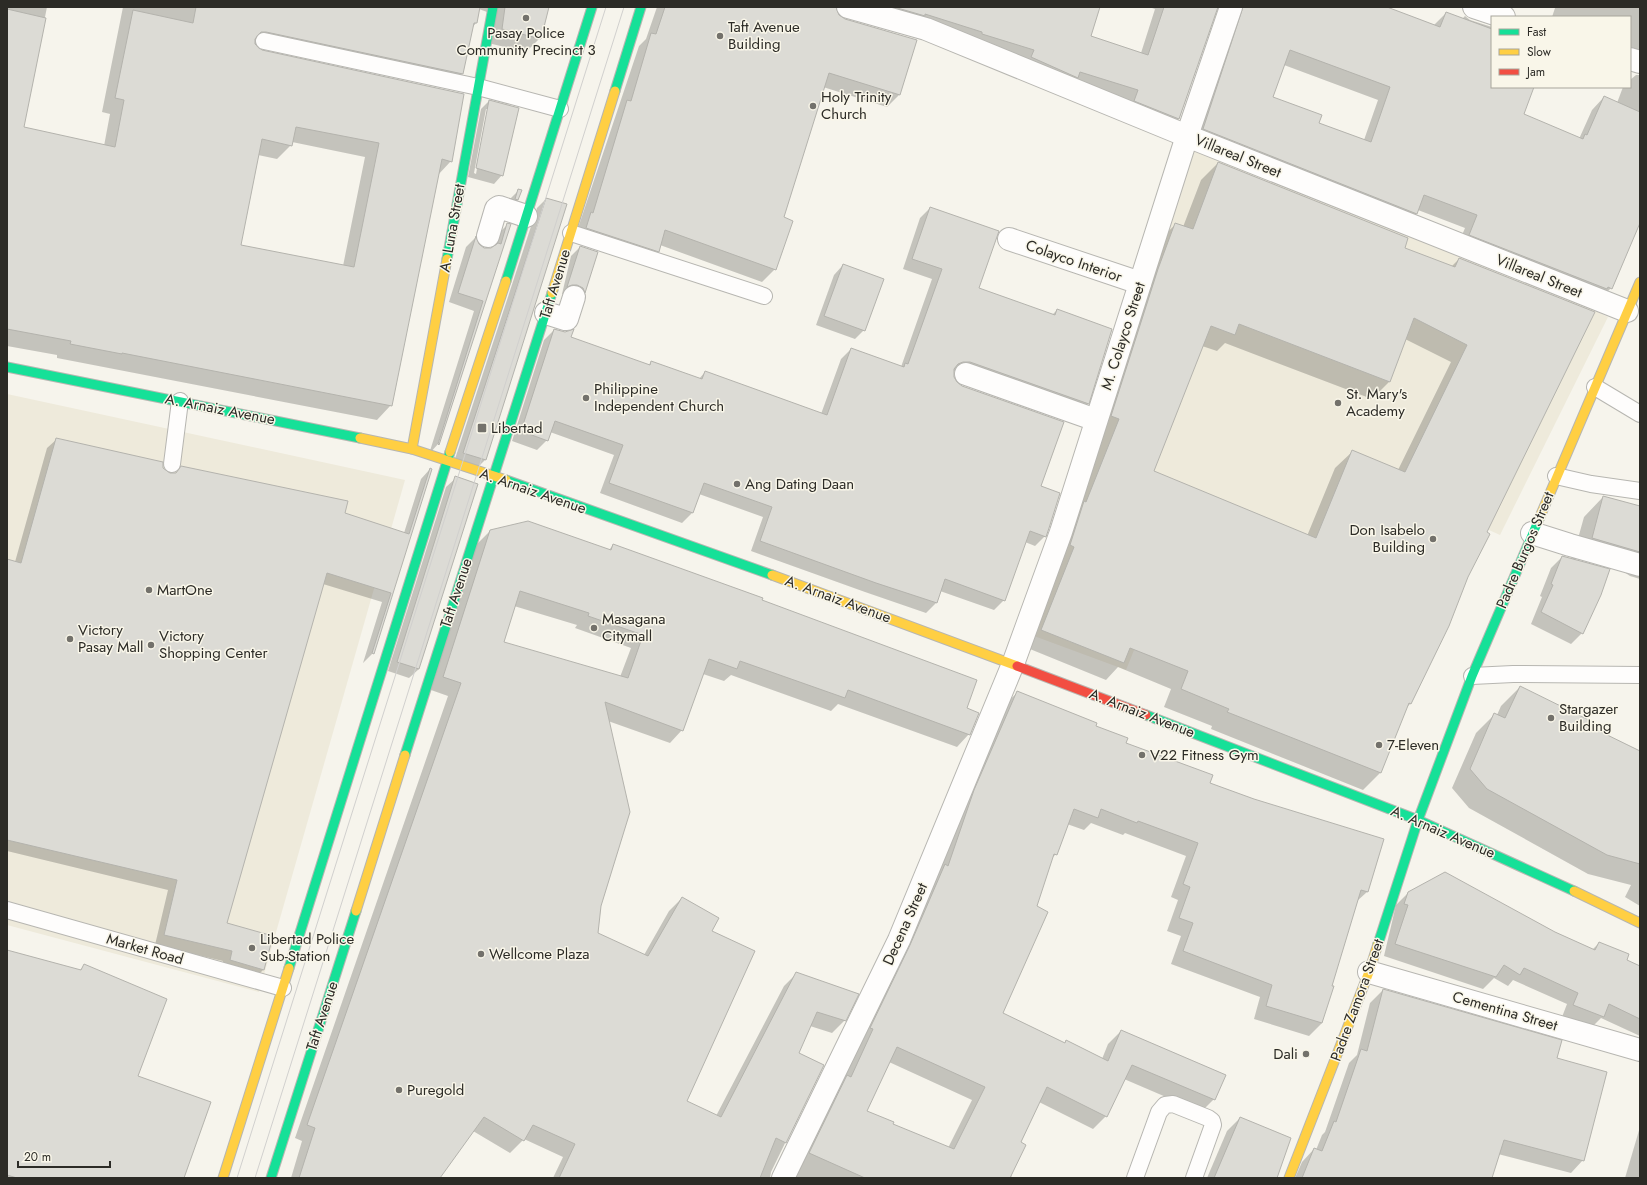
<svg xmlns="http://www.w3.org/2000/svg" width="1647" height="1185" font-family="Jost,sans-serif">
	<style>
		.built { fill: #eeeadb }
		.shadow { fill: #0003; fill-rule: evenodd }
		.building { fill: #dcdbd5; stroke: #b4b3ad; fill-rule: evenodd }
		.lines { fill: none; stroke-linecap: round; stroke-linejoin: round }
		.lane-casing { stroke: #b7b6b1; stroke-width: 18 }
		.street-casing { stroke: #b7b6b1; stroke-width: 24 }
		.fast-casing { stroke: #b7b6b1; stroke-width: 11 }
		.slow-casing { stroke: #b7b6b1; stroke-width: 11 }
		.jam-casing { stroke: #b7b6b1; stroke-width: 11 }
		.lane { stroke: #fefdfc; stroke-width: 16 }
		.street { stroke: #fefdfc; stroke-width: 22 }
		.fast { stroke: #16e098; stroke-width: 9 }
		.slow { stroke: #ffcf43; stroke-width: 9 }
		.jam { stroke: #f24e42; stroke-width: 9 }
		.tram { stroke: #d1d0ce; stroke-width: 1 }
		.poi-dot { fill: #73716b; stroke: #f9f6e9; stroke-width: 1.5 }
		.labels { text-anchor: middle; stroke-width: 3; stroke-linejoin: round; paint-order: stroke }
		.poi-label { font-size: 15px; fill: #2c2b26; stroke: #f9f6e9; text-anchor: start }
		.street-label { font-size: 15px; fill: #2c2b26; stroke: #f9f6e9 }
	</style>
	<rect width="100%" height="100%" fill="#f6f4ec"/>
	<!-- built -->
	<g class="built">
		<polygon points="1192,148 1567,297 1608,317 1500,535 1398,489 1323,640 1164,576 1126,670 1034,636"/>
		<polygon points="7,394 405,480 259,992 7,925"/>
	</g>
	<!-- shadow -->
	<g class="shadow">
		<path d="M7 7H47L23 128 104 146 110 114 102 112 123 7H548L540 38 526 52 488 43 487 12 479 9 476 23 472 28 462 74 448 88 256 47 262 51 451 161 438 175 391 405 377 420 57 358V355L7 346ZM292 142 365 157 343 266 240 246 258 155 277 159 291 145Z"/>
		<polygon points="657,7 1099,7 1090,36 1141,53 1155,9 1149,7 1217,7 1179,119 1166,131 838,7 835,7 835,11 899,95 887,107 823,87 783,218 775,269 762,282 660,245 658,251 645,264 574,240 639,46 646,39"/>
		<path d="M1218 7H1384L1434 25 1446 13 1462 19 1465 16 1470 20 1492 27V87H1533L1522 115 1579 139 1592 110 1604 97 1617 103 1623 87H1630V80L1636 75H1640L1639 220 1611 288 1598 301 1457 247 1465 228 1418 210 1416 214 1404 226 1191 141 1223 7ZM1284 65 1378 100 1364 140 1318 123 1272 98Z"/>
		<polygon points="1551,7 1640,7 1640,72 1630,52 1630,17 1552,17 1555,8"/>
		<path d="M489 101 502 175 494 184 468 177 481 109ZM486 109H488L476 174 474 173Z"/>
		<path d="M1218 163 1403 249 1451 267 1459 259 1485 533 1467 577 1410 704 1406 708 1380 773 1363 790 1211 729 1212 726 1164 707 1171 689 1118 667 1106 680 1025 647 1158 241 1176 224 1183 227 1201 180ZM1405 339 1451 362 1398 470 1353 451 1335 468 1307 536 1152 472 1202 346 1217 351 1225 343 1372 399 1389 382Z"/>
		<polygon points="519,190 518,200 508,209 509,200"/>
		<polygon points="546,199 485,460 476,469 454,462 537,208"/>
		<polygon points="930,208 977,288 1052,315 1057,310 1111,330 1088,404 1078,414 960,372 953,371 953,377 1040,487 1045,536 1035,546 1025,542 1004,600 994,610 940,591 936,603 926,613 865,592 751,551 763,517 699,494 692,513 682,523 600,493 614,455 550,432 547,440 537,450 512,441 544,340 554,330 570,338 648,366 651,362 699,379 705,372 821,414 841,359 851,349 901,367 932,279 903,269 920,218"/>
		<polygon points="508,224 438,444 429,454 474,311 449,302 466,247 475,238 478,245 484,249 491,249 494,247 498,234"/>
		<polygon points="580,247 597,253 584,292 576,301 568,294 562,294 571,256"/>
		<polygon points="843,265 864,330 855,339 816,325 834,275"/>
		<polygon points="57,439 162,469 170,474 175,474 182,467 343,514 404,533 421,479 430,469 373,653 363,663 382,602 323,584 226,924 264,969 254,979 221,970 223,961 155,945 168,890 7,851 7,560 15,562 47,448"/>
		<polygon points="456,478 419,669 409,678 388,671 446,487"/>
		<polygon points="1603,497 1640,507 1640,579 1630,576 1624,572 1575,558 1582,633 1571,644 1531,624 1542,597 1540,596 1551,568 1562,557 1572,560 1584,517"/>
		<path d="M490 531 609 550 613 545 760 601 966 708 969 734 957 747 838 704 831 711 731 675 724 681 703 674 682 730 670 743 608 721 600 906 597 934 644 955 669 911 682 898 711 931 685 1101 716 1116 784 986 797 973 845 1020 832 1033 810 1026 798 1053 823 1065 771 1172 770 1178H553L563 1157 524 1139 510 1153 473 1131 439 1178H291L302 1141 295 1138 448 696 431 690 477 544ZM514 606 577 625 575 628 631 648 620 677 503 643Z"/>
		<polygon points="1520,687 1591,728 1640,753 1640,906 1625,897 1631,885 1588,874 1469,808 1452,788 1476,733 1495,714 1497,715 1501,706"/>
		<path d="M1017 693 1094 727 1125 744 1208 784 1367 892 1356 902 1330 986 1322 1023 1309 1036 1254 1019 1260 997 1171 964 1181 936 1167 931 1178 900 1171 897 1186 856 1125 833 1123 835 1091 823 1084 830 1067 824 1056 854 1051 859 1002 1013 1065 1044 1102 1059 1108 1044 1121 1031 1214 1099 1201 1112 1124 1079 1106 1116 1093 1129 1039 1102 1020 1143 1011 1178H791L834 1089 843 1081 861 1042 1004 705ZM889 1062 972 1100 948 1148 892 1125 866 1112Z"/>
		<polygon points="1408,893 1555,933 1592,950 1599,943 1626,960 1640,967 1640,1036 1601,1018 1591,1028 1562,1017 1567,1004 1513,980 1508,986 1494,978 1483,989 1384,956 1396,905"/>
		<polygon points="7,951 79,971 84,966 183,1178 7,1178"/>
		<polygon points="1383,990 1556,1059 1583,1160 1571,1173 1498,1154 1491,1178 1295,1178 1302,1162 1314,1149 1316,1150 1322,1135 1325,1132 1349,1063 1357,1055 1370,1003"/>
		<polygon points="1240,1118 1276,1178 1207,1178 1227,1131"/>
		<polygon points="1640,1127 1640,1178 1625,1178"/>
	</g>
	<!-- building -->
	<g class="building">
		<path d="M196 7H480L477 23H474L463 74 266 32H261L255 39V44L262 50 464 94 452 162 442 159 392 406 122 353V354L70 344 71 341 7 329V9L46 18 24 127 115 147 124 100 115 98 133 10 193 23ZM296 127 379 143 354 267 241 245 262 139 292 146Z"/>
		<polygon points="505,7 549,7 541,39 502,29"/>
		<polygon points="665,7 836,7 839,15 845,19 917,40 900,95 829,73 784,217 793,221 776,270 665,230 659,252 586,228 591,212 593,213 627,100 631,101 651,33 656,34"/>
		<polygon points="894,7 1100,7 1091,36 1148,55 1164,7 1218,7 1179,119 1134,101 1138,90 1080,72 1078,78 1031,57 1034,50 982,34 982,32 925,14 925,16"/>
		<path d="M1243 7H1387L1440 27 1446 12 1492 29V87H1534L1524 114 1583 139 1585 134 1587 135 1604 96 1640 112V223L1612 289 1608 287 1607 289 1469 235 1477 215 1424 195 1417 214 1203 129ZM1290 50 1390 87 1371 142 1319 123 1322 115 1273 97Z"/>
		<polygon points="489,100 519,108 503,176 476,168"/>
		<path d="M1218 162 1408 238 1405 248 1455 267 1459 258 1595 312 1487 532 1490 534 1468 577 1449 626 1411 704 1409 703 1381 773 1227 712 1229 709 1181 689 1188 671 1130 648 1124 663 1041 630 1074 547 1070 545 1084 501 1086 502 1119 419 1111 416 1158 269 1175 223 1193 229ZM1414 318 1467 345 1405 472 1352 450 1316 538 1154 471 1211 326 1235 335 1239 324 1390 382Z"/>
		<polygon points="518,189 522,190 518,200 515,199"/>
		<polygon points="546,198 567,204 486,460 463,453"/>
		<polygon points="930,207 999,231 979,288 1055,315 1057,309 1112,329 1089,404 970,362 963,362 958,364 954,369 954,377 957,382 962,386 1064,422 1041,486 1060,493 1049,528 1046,537 1030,531 1005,601 945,579 937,603 876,583 760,541 772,507 704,483 693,513 609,483 623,445 555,421 548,441 521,431 554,329 565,332 574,329 571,337 650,365 651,361 702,379 705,371 827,415 851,348 904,367 905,363 908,364 942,269 912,259"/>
		<polygon points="507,223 511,224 439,445 438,444 483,301 458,293 476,236 479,244 484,248 491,248 498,243 501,244"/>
		<polygon points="580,246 598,252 585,293 583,288 577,285 572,285 567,287"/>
		<polygon points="843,264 884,279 865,331 824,316"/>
		<polygon points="56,438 163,462 163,468 170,473 176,473 181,466 348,501 345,513 409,534 430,468 432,469 374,654 372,653 391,593 327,573 227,923 273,936 264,970 230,960 232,951 164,935 177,880 7,840 7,559 21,563"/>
		<polygon points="455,476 478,484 419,669 397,662"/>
		<polygon points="1603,496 1640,506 1640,552 1592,538"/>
		<path d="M528 521 611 550 613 544 763 598 762 600 977 680 967 708 979 713 970 735 848 690 845 698 740 661 737 669 709 659 683 731 605 702 630 812 601 906 598 933 648 956 682 897 719 918 712 931 755 951 687 1101 721 1117 796 972 859 994 846 1021 817 1012 799 1053 824 1065 786 1143 776 1138 760 1178H559L575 1144 533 1125 524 1141 484 1117 440 1178H299L315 1128 307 1125 461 683 443 677 490 530ZM520 591 589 613 588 616 643 635 628 678 504 642Z"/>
		<polygon points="1562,556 1610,569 1601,595 1583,634 1541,612 1553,585 1551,584"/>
		<polygon points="1520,686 1595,723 1593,728 1640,751 1640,864 1607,855 1487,789 1470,769 1494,713 1505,718"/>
		<path d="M1017 691 1097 723 1096 726 1128 738 1126 743 1213 775 1210 783 1254 799 1384 839 1368 892 1361 890 1332 986H1334L1322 1023 1266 1006 1272 985 1183 951 1193 923 1179 918 1190 887 1183 884 1198 843 1138 821 1137 823 1101 809 1098 818 1074 809 1057 855 1054 854 1037 906 1048 912 1003 1013 1065 1043 1066 1040 1108 1061 1121 1030 1226 1075 1215 1100 1132 1065 1107 1117 1047 1087 1021 1142 1026 1145 1010 1178H865L809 1153 847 1075 851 1077 873 1029 870 1028 910 945 945 864 948 866 974 790ZM897 1047 985 1087 954 1149 893 1124 894 1122 867 1111Z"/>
		<polygon points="1445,872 1555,932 1595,950 1599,942 1629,954 1627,960 1640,966 1640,1019 1609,1004 1604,1017 1573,1005 1578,993 1524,968 1520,975 1504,965 1496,977 1395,944 1408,905 1404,904 1408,892"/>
		<polygon points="7,950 81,970 84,964 167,999 138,1076 211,1102 184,1178 17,1178 7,1175"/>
		<polygon points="1383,989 1562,1040 1557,1058 1607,1072 1584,1161 1504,1140 1492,1178 1302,1178 1314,1148 1322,1151 1334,1121 1336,1122 1361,1049 1367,1051"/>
		<polygon points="1240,1117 1291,1138 1277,1178 1214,1178"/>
	</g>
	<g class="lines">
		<!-- lane casing -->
		<g class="lane-casing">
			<g id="lane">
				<polyline points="264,41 478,87 560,109"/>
				<polyline points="571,233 764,296"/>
				<polyline points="1595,387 1640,414"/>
				<polyline points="172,464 180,401"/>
				<polyline points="1556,476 1591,484 1640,491"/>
				<polyline points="1472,676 1513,674 1640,675"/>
				<polyline points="7,910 283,988"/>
				<polyline points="1135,1178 1159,1112 1165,1105 1173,1104 1208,1118 1212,1121 1213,1125 1194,1178"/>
			</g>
		</g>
		<!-- street casing -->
		<g class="street-casing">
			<g id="street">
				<polyline points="848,7 926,29 1187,136 1627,311"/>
				<polyline points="1474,7 1504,17"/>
				<polyline points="1630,59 1640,62"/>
				<polyline points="488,236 496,209 499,207 526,216"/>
				<polyline points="1009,239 1140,283"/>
				<polyline points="546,313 565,319 567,319 574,297"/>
				<polyline points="966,374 1096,420"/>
				<polyline points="1532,533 1570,545 1640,565"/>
				<polyline points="1369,972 1640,1050"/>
				<polyline points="783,1178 899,940 1013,664 1061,532 1187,136 1231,7"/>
			</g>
		</g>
		<!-- fast casing -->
		<g class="fast-casing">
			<g id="fast">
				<polyline points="615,91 641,7"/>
				<polyline points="447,259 493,7"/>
				<polyline points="506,281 592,7"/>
				<polyline points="7,367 360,438"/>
				<polyline points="506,480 772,575"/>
				<polyline points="1146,715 1418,820 1574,891"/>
				<polyline points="405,755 552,293"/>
				<polyline points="1378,944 1418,820 1472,676 1539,519"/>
				<polyline points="289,968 450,452"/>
				<polyline points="271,1178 356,911"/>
			</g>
		</g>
		<!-- slow casing -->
		<g class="slow-casing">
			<g id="slow">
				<polyline points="552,293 615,91"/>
				<polyline points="360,438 412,449 506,480"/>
				<polyline points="412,449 447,259"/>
				<polyline points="450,452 506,281"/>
				<polyline points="1539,519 1640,282"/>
				<polyline points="772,575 1017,666"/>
				<polyline points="1574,891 1640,923"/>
				<polyline points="356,911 405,755"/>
				<polyline points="223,1178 289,968"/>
				<polyline points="1289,1178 1369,972 1378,944"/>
			</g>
		</g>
		<!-- jam casing -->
		<g class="jam-casing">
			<polyline id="jam" points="1017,666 1146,715"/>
		</g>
		<!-- lane -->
		<use href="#lane" class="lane"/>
		<!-- street -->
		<use href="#street" class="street"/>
		<!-- fast -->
		<use href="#fast" class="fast"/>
		<!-- slow -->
		<use href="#slow" class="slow"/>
		<!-- jam -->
		<use href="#jam" class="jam"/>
		<!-- tram -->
		<g class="tram">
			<polyline points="237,1178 606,7"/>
			<polyline points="255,1178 624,7"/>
		</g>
	</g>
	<!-- markers -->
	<g class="poi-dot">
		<circle cx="526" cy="18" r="4"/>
		<circle cx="720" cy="36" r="4"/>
		<circle cx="813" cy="106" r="4"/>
		<circle cx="586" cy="398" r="4"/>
		<circle cx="1338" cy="403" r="4"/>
		<rect x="477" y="423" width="10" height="10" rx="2"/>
		<circle cx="737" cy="484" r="4"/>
		<circle cx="1433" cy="539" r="4"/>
		<circle cx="149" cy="590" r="4"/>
		<circle cx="594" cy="628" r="4"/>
		<circle cx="70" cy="639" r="4"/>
		<circle cx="151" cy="645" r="4"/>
		<circle cx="1551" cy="718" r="4"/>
		<circle cx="1379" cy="745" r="4"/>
		<circle cx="1142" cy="755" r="4"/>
		<circle cx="252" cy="948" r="4"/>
		<circle cx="481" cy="954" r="4"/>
		<circle cx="1306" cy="1054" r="4"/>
		<circle cx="399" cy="1090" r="4"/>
	</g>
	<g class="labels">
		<!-- poi labels -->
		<g class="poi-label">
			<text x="728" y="32">Taft Avenue<tspan x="728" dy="17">Building</tspan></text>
			<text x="526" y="38" text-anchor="middle">Pasay Police<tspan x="526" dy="17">Community Precinct 3</tspan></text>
			<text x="821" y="102">Holy Trinity<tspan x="821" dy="17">Church</tspan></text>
			<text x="594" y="394">Philippine<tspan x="594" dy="17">Independent Church</tspan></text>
			<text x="1346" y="399">St. Mary's<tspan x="1346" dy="17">Academy</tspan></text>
			<text x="491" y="433">Libertad</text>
			<text x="745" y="489">Ang Dating Daan</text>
			<text x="1425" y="535" text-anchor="end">Don Isabelo<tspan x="1425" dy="17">Building</tspan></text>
			<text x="157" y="595">MartOne</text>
			<text x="602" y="624">Masagana<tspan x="602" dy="17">Citymall</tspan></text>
			<text x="78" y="635">Victory<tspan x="78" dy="17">Pasay Mall</tspan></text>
			<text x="159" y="641">Victory<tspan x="159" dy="17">Shopping Center</tspan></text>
			<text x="1559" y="714">Stargazer<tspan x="1559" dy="17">Building</tspan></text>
			<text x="1387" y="750">7-Eleven</text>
			<text x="1150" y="760">V22 Fitness Gym</text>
			<text x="260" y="944">Libertad Police<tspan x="260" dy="17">Sub-Station</tspan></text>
			<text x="489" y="959">Wellcome Plaza</text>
			<text x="1298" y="1059" text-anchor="end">Dali</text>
			<text x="407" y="1095">Puregold</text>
		</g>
		<!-- street labels -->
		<g class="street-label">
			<text transform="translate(1238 156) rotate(22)" y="5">Villareal Street</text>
			<text transform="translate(452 228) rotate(-80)" y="5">A. Luna Street</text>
			<text transform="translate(1074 261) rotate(19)" y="5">Colayco Interior</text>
			<text transform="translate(1539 276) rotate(22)" y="5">Villareal Street</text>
			<text transform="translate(555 284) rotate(-73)" y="5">Taft Avenue</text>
			<text transform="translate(1123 336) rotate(-72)" y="5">M. Colayco Street</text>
			<text transform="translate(220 409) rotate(11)" y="5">A. Arnaiz Avenue</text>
			<text transform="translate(533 491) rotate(19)" y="5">A. Arnaiz Avenue</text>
			<text transform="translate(1525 550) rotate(-67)" y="5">Padre Burgos Street</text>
			<text transform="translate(456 593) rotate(-72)" y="5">Taft Avenue</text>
			<text transform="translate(838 599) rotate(20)" y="5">A. Arnaiz Avenue</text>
			<text transform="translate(1142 713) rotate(21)" y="5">A. Arnaiz Avenue</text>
			<text transform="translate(1443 832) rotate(23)" y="5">A. Arnaiz Avenue</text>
			<text transform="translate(905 924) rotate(-66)" y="5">Decena Street</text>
			<text transform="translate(145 949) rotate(16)" y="5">Market Road</text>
			<text transform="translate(1357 1000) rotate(-70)" y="5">Padre Zamora Street</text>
			<text transform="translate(1505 1011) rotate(16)" y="5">Cementina Street</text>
			<text transform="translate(322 1016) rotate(-72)" y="5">Taft Avenue</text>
		</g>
	</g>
	<!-- border -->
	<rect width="1647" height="1185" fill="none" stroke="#2c2b26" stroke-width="16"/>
	<!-- legend -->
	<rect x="1491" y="16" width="140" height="72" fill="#f9f6e9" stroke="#a7a59b"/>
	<rect x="1499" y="29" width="20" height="6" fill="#16e098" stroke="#a7a59b"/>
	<text x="1527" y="36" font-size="12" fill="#2c2b26">Fast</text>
	<rect x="1499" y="49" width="20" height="6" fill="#ffcf43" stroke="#a7a59b"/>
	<text x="1527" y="56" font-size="12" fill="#2c2b26">Slow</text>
	<rect x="1499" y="69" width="20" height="6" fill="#f24e42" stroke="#a7a59b"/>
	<text x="1527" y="76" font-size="12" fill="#2c2b26">Jam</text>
	<!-- scale -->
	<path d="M18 1161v6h92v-6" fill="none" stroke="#2c2b26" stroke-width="2"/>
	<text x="24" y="1161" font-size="12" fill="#2c2b26" stroke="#f9f6e9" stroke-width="3" paint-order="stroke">20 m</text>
</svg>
